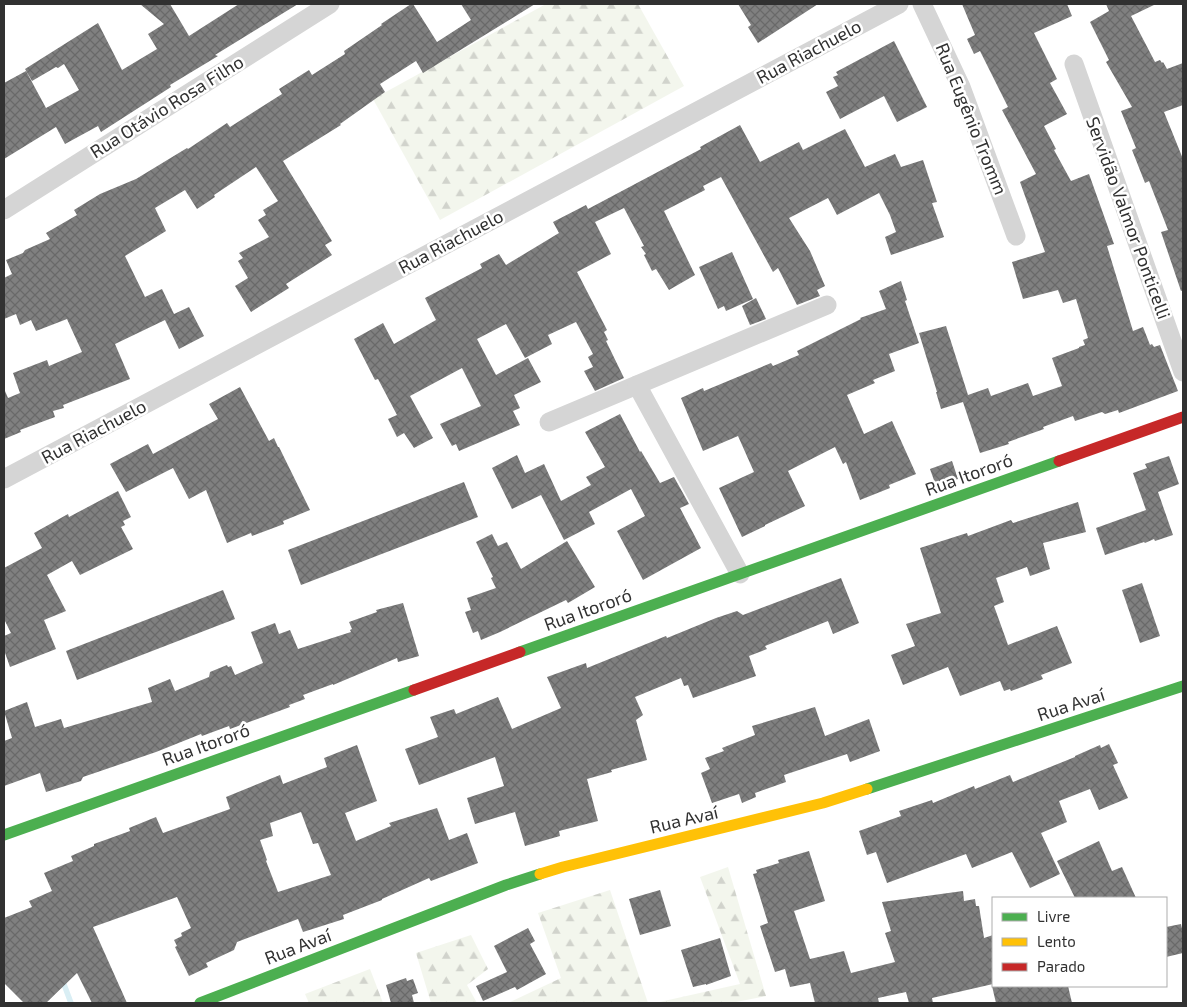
<svg xmlns="http://www.w3.org/2000/svg" width="1187" height="1007" font-family="'Exo 2',sans-serif">
	<style>
		.forest { fill: url(#forest-firs) }
		.lines { fill: none; stroke-linecap: round; stroke-linejoin: round }
		.stream { stroke: #d9eef4; stroke-width: 5.5 }
		.building { fill: url(#building-cross-hatch); fill-rule: evenodd }
		.street { stroke: #d5d5d5; stroke-width: 19 }
		.fast { stroke: #4caf50; stroke-width: 11 }
		.slow { stroke: #ffc107; stroke-width: 11 }
		.jam { stroke: #c62828; stroke-width: 11 }
		.labels { text-anchor: middle; stroke-width: 5; stroke-linejoin: round; paint-order: stroke }
		.street-label { font-size: 18px; fill: #313131; stroke: #fff }
	</style>
	<defs>
		<pattern id="forest-firs" width="22" height="20" patternUnits="userSpaceOnUse" patternTransform="scale(1.25)"><rect width="22" height="20" fill="#f3f6ed"/><path d="M5 1l3.5 6h-7zM16 11l3.5 6h-7z" fill="#d1d3cc"/></pattern>
		<pattern id="building-cross-hatch" width="8" height="8" patternUnits="userSpaceOnUse" patternTransform="scale(1.25)"><rect width="8" height="8" fill="#808080"/><path d="M0 0l8 8M0 8l8-8" fill="none" stroke="#696969"/></pattern>
	</defs>
	<rect width="100%" height="100%" fill="#fff"/>
	<!-- forest -->
	<g class="forest">
		<polygon points="546,4 638,4 684,86 440,220 373,99"/>
		<polygon points="728,867 766,996 731,1003 655,1003 740,984 700,877"/>
		<polygon points="610,890 648,1003 508,1003 561,978 538,913"/>
		<polygon points="471,935 488,969 467,985 477,1003 431,1003 416,953"/>
		<polygon points="370,969 383,1003 309,1003 305,994"/>
	</g>
	<g class="lines">
		<!-- stream -->
		<polyline class="stream" points="62,979 71,1003"/>
	</g>
	<!-- building -->
	<g class="building">
		<polygon points="140,4 170,4 189,36 239,4 298,4 215,55 218,56 170,85 171,87 101,132 98,126 65,144 56,127 4,159 4,83 26,71 46,108 79,90 64,64 58,68 56,67 32,81 25,69 98,23 122,70 157,49 148,34 164,24"/>
		<polygon points="411,4 413,4 437,42 471,20 461,4 535,4 423,73 416,61 380,84 385,92 340,124 341,125 283,161 332,241 325,245 332,255 286,284 289,288 251,312 235,286 248,278 238,261 243,258 239,253 269,237 258,220 266,215 263,210 278,201 256,167 214,195 215,197 197,209 185,190 155,208 166,231 125,256 145,297 162,289 174,314 189,307 204,336 179,349 165,320 115,344 130,379 63,405 64,408 53,411 55,417 20,430 21,432 4,439 4,391 5,391 8,398 20,393 13,373 47,360 49,366 82,352 67,319 36,331 31,320 20,325 16,314 4,319 4,278 12,274 6,260 23,253 25,250 50,239 46,233 77,215 74,210 100,194 136,179 187,148 188,149 227,123 230,127 282,94 279,89 309,70 312,75 345,54 344,51 382,25 381,24"/>
		<polygon points="738,4 818,4 758,43 748,27 751,25"/>
		<polygon points="962,4 1067,4 1072,16 1034,33 1057,79 1050,83 1067,114 1044,126 1056,149 1054,150 1071,181 1089,174 1114,244 1107,246 1133,331 1143,327 1150,345 1152,344 1154,347 1160,345 1178,391 1119,413 1118,410 1105,414 1102,412 1075,421 1073,416 1043,427 1044,429 1008,442 1009,444 980,453 963,402 941,409 936,392 937,392 919,333 946,326 968,395 988,388 991,396 1028,383 1033,396 1062,386 1052,358 1079,348 1079,347 1085,345 1083,340 1088,338 1076,299 1063,303 1058,290 1023,299 1012,262 1045,252 1020,182 1036,174 1002,110 1008,107 980,51 974,54 967,39 975,35"/>
		<polygon points="1106,4 1156,4 1131,16 1155,62 1160,60 1162,63 1163,62 1167,69 1183,63 1183,105 1164,112 1183,159 1183,290 1181,291 1161,232 1168,230 1149,181 1145,183 1132,150 1136,148 1121,111 1132,107 1106,62 1109,60 1090,22 1109,11"/>
		<polygon points="894,41 927,107 897,122 884,96 840,119 826,92 838,86 833,77 838,75 836,72"/>
		<polygon points="740,125 760,162 799,142 803,150 845,129 865,167 895,154 901,167 923,160 937,202 932,203 944,237 891,255 885,237 896,232 890,215 879,193 837,215 828,198 789,218 810,251 825,286 817,290 820,296 797,305 778,268 773,272 721,177 703,186 705,190 664,211 695,275 669,290 656,269 652,271 644,255 646,254 641,247 644,246 624,208 595,222 611,254 577,272 607,330 604,332 608,340 606,341 624,378 595,391 584,371 593,367 588,357 593,354 576,322 548,335 552,344 525,358 506,324 477,339 496,375 528,358 541,382 514,395 520,408 513,411 520,425 459,451 456,444 452,446 440,424 481,406 462,368 410,396 433,438 414,448 404,433 397,437 388,419 397,415 378,379 375,380 354,339 383,323 394,344 436,320 425,298 482,268 480,264 499,254 506,265 559,233 553,222 586,205 588,209 701,149 700,147"/>
		<polygon points="732,252 753,299 726,311 724,306 718,309 699,267"/>
		<polygon points="901,281 907,300 905,301 919,343 889,354 895,371 873,380 875,383 847,395 864,434 892,421 916,474 889,485 890,488 860,500 846,462 843,464 835,447 788,471 805,506 765,525 765,526 742,537 719,488 754,472 738,436 703,451 681,398 703,388 704,391 771,363 773,366 799,355 797,351 861,319 860,318 886,309 879,291"/>
		<polygon points="756,298 766,319 750,325 742,306"/>
		<polygon points="240,387 269,441 274,438 278,447 279,447 310,510 283,521 284,524 252,536 251,533 227,543 206,490 189,499 173,468 126,492 110,464 148,444 153,454 218,419 209,404"/>
		<polygon points="620,414 640,452 641,451 660,483 674,477 689,504 680,508 701,548 643,580 617,531 645,516 631,489 589,512 595,524 564,540 541,495 512,509 492,468 517,455 525,473 544,464 561,501 591,485 586,477 605,467 585,432"/>
		<polygon points="1169,456 1179,484 1158,492 1173,535 1155,541 1154,539 1145,543 1144,542 1105,555 1096,528 1146,510 1133,473 1147,468 1145,464"/>
		<polygon points="952,461 958,479 936,486 930,469"/>
		<polygon points="464,482 478,517 301,585 288,550"/>
		<polygon points="118,491 131,517 123,521 125,525 121,527 133,549 80,575 72,561 47,575 66,611 44,620 56,649 10,667 4,650 4,636 11,633 4,619 4,568 42,548 34,533 68,514 69,517"/>
		<polygon points="1078,502 1086,532 1043,543 1050,569 1030,576 1027,567 996,578 1004,602 994,606 1008,645 1057,626 1072,663 1041,675 1043,679 1011,691 1010,689 1004,691 1000,681 960,696 948,667 903,685 891,655 915,646 906,624 941,613 920,548 967,533 968,536 1011,520 1013,523"/>
		<polygon points="492,534 498,546 507,542 521,569 567,541 595,587 568,603 566,600 500,632 481,640 478,631 473,633 465,612 471,610 467,598 496,588 491,578 493,577 476,542"/>
		<polygon points="841,578 859,623 833,634 828,621 765,646 767,649 749,656 756,676 693,698 688,685 684,686 681,678 635,697 643,715 636,720 647,760 611,770 612,772 587,779 598,821 559,831 560,836 525,846 515,812 475,824 467,798 504,786 495,757 419,785 405,749 438,737 430,717 454,709 456,714 498,697 512,729 561,708 547,677 586,663 587,668 666,636 667,638 716,618 737,611 743,615"/>
		<polygon points="1142,583 1160,636 1140,643 1122,590"/>
		<polygon points="223,590 235,619 77,680 66,651"/>
		<polygon points="403,603 419,656 398,662 397,658 333,685 333,684 303,695 305,699 289,705 290,707 230,729 229,726 202,736 201,734 156,752 83,777 81,781 46,792 40,773 4,786 4,741 12,738 4,711 27,702 35,727 61,719 64,728 152,702 148,688 170,679 175,691 209,677 210,672 227,665 228,667 231,666 235,675 263,663 251,632 275,623 279,634 290,630 298,649 351,632 350,630 352,629 349,622 377,612 376,610"/>
		<polygon points="815,707 825,736 869,719 880,751 850,762 847,754 784,775 786,782 755,793 756,797 742,803 739,794 712,803 701,773 710,769 705,758 724,751 722,748 755,735 752,726"/>
		<polygon points="1109,744 1118,763 1113,765 1128,798 1099,810 1090,789 1059,801 1067,822 1041,833 1060,874 1030,888 1012,852 972,868 966,854 887,883 876,852 867,855 859,831 901,816 899,811 932,800 933,803 974,786 975,789 1010,775 1013,782 1075,757 1075,756 1100,745 1101,748"/>
		<path d="M357 745 377 801 345 813 356 841 391 826 389 823 437 808 449 840 467 833 478 863 431 881 429 878 382 899V900L343 915 344 919 303 932 298 919 237 942 234 950 206 963 208 967 189 976 175 947 177 946 174 940 182 936 181 933 191 928 177 897 93 927 127 1003H92L77 973 46 1003H24L4 983V918L32 907 29 901 52 891 44 873 73 861 71 856 94 846V844L130 831 129 828 156 817 163 833 230 809 226 797 280 775 283 784 327 767 324 758ZM301 812 313 844 318 843 331 875 278 892 266 861 267 860 260 840 273 836 270 823Z"/>
		<polygon points="1099,841 1112,871 1122,867 1136,898 1075,898 1057,861"/>
		<polygon points="809,851 825,901 794,911 810,959 844,951 851,973 895,962 885,933 891,931 882,902 963,891 964,901 975,899 976,906 979,906 984,938 993,935 993,984 932,998 933,1003 909,1003 906,992 878,998 879,1003 815,1003 810,983 790,987 785,969 775,972 760,926 768,923 753,874 757,873 756,870 779,863 778,860"/>
		<polygon points="660,890 671,926 640,935 629,899"/>
		<polygon points="1181,924 1183,934 1183,953 1166,957 1166,927"/>
		<polygon points="528,928 535,941 530,944 546,974 517,990 515,987 483,1001 476,986 507,972 494,946"/>
		<polygon points="720,938 731,976 706,985 706,984 693,987 681,950"/>
		<polygon points="406,978 407,981 413,979 418,993 412,995 414,1003 391,1003 386,985"/>
		<polygon points="992,986 1068,986 1072,1003 996,1003"/>
	</g>
	<g class="lines">
		<!-- street -->
		<g class="street">
			<polyline points="922,4 961,87 1016,236"/>
			<polyline points="1074,64 1183,372"/>
			<polyline points="4,210 330,4"/>
			<polyline points="549,422 637,385"/>
			<polyline points="4,479 899,4"/>
			<polyline points="740,574 637,385 827,305"/>
		</g>
		<!-- fast -->
		<g class="fast">
			<polyline points="520,652 1059,461"/>
			<polyline points="867,789 1183,686"/>
			<polyline points="4,835 414,690"/>
			<polyline points="200,1003 506,885 540,874"/>
		</g>
		<!-- slow -->
		<polyline class="slow" points="540,874 563,867 823,803 867,789"/>
		<!-- jam -->
		<g class="jam">
			<polyline points="1059,461 1183,417"/>
			<polyline points="414,690 520,652"/>
		</g>
	</g>
	<g class="labels">
		<!-- street labels -->
		<g class="street-label">
			<text transform="translate(809 52) rotate(-28)" y="6">Rua Riachuelo</text>
			<text transform="translate(167 107) rotate(-32)" y="6">Rua Otávio Rosa Filho</text>
			<text transform="translate(971 119) rotate(68)" y="6">Rua Eugênio Tromm</text>
			<text transform="translate(1128 218) rotate(70)" y="6">Servidão Valmor Ponticelli</text>
			<text transform="translate(451 242) rotate(-28)" y="6">Rua Riachuelo</text>
			<text transform="translate(94 432) rotate(-28)" y="6">Rua Riachuelo</text>
			<text transform="translate(969 475) rotate(-20)" y="6">Rua Itororó</text>
			<text transform="translate(588 610) rotate(-20)" y="6">Rua Itororó</text>
			<text transform="translate(1071 705) rotate(-18)" y="6">Rua Avaí</text>
			<text transform="translate(206 745) rotate(-20)" y="6">Rua Itororó</text>
			<text transform="translate(684 820) rotate(-13)" y="6">Rua Avaí</text>
			<text transform="translate(298 947) rotate(-21)" y="6">Rua Avaí</text>
		</g>
	</g>
	<!-- border -->
	<rect width="1187" height="1007" fill="none" stroke="#313131" stroke-width="10"/>
	<!-- legend -->
	<rect x="992" y="897" width="175" height="90" fill="#ffffff" stroke="#adadad"/>
	<rect x="1002" y="913" width="25" height="8" fill="#4caf50" stroke="#adadad"/>
	<text x="1037" y="922" font-size="15" fill="#313131">Livre</text>
	<rect x="1002" y="938" width="25" height="8" fill="#ffc107" stroke="#adadad"/>
	<text x="1037" y="947" font-size="15" fill="#313131">Lento</text>
	<rect x="1002" y="963" width="25" height="8" fill="#c62828" stroke="#adadad"/>
	<text x="1037" y="972" font-size="15" fill="#313131">Parado</text>
</svg>
